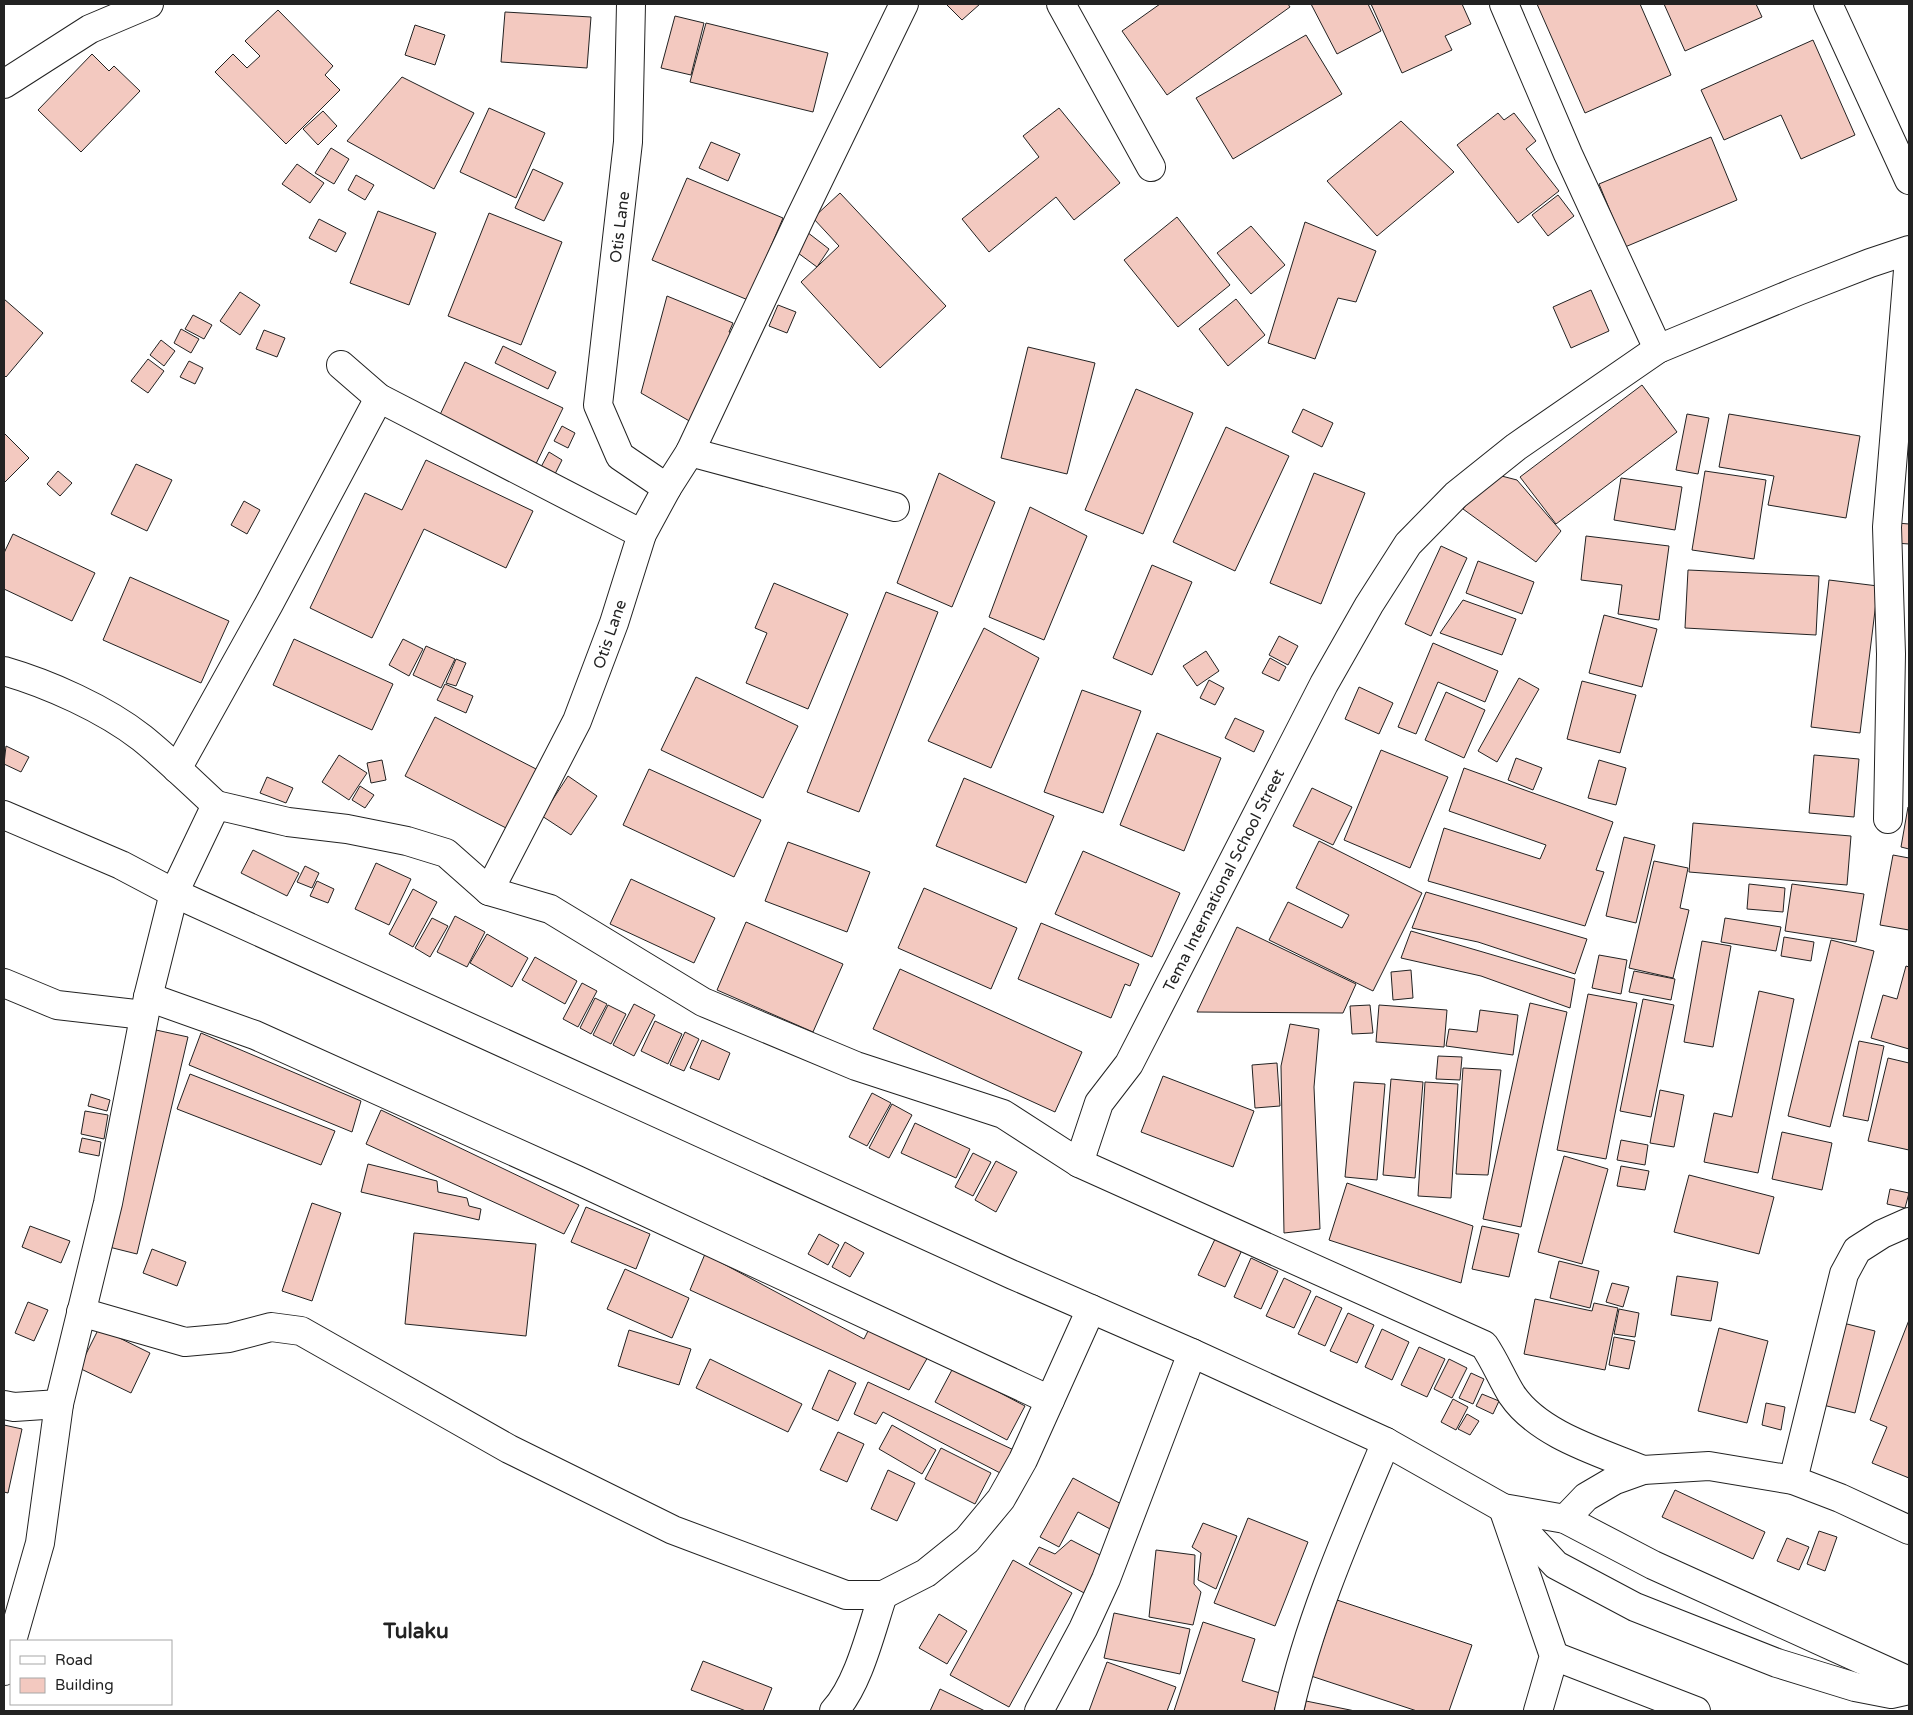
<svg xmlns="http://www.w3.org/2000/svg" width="1913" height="1715" font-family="'Varela Round',sans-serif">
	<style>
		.building { fill: #f3c9c0; stroke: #222 }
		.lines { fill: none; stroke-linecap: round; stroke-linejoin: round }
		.minor-casing { stroke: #222; stroke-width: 30 }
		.highway-casing { stroke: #222; stroke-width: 30 }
		.minor { stroke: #fff; stroke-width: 28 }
		.highway { stroke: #fff; stroke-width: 28 }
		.labels { text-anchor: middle; stroke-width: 4; stroke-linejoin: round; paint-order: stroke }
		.street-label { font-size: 16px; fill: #222; stroke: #fff }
		.district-label { font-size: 21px; font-weight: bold; fill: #222; stroke: #fff }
	</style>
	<rect width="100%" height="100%" fill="#fff"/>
	<!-- building -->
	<g class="building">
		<polygon points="946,4 980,4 962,20"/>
		<polygon points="1160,4 1288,4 1290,7 1167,95 1122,31"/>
		<polygon points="1311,4 1368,4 1381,31 1337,54"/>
		<polygon points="1371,4 1462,4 1471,24 1445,36 1452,50 1402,73"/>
		<polygon points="1537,4 1640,4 1671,75 1585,113"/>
		<polygon points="1664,4 1756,4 1762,17 1685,51"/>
		<polygon points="278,10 333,66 325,75 340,90 286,144 215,72 233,54 247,68 260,56 245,41"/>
		<polygon points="505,12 591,17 587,68 501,62"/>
		<polygon points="675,16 704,23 691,75 661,68"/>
		<polygon points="706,23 828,53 813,112 690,82"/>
		<polygon points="415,25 445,35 435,65 405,55"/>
		<polygon points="1306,35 1342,94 1233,159 1196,98"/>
		<polygon points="1813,40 1855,135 1801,159 1781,115 1724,140 1701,90"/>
		<polygon points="92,54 109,71 114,66 140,91 81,152 38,110"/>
		<polygon points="402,77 474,113 434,189 347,141"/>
		<polygon points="489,108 545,133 516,198 460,172"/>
		<polygon points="1059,108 1120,183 1074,220 1056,197 989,252 962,219 1039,157 1023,136"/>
		<polygon points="323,111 337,126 318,145 303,129"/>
		<polygon points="1498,113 1504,120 1514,113 1536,141 1526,149 1559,191 1518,223 1457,145"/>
		<polygon points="1401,121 1454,172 1377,236 1327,181"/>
		<polygon points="1711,137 1737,200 1625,247 1599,184"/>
		<polygon points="711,142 740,154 728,181 699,168"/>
		<polygon points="331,148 349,159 334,184 315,173"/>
		<polygon points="297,164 324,183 310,203 282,184"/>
		<polygon points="533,169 563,183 544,221 515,208"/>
		<polygon points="356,175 374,185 365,200 348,190"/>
		<polygon points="687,178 783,218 748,300 652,260"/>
		<polygon points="840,193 946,306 880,368 801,282 839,246 813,218"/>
		<polygon points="1558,195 1574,216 1548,236 1532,215"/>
		<polygon points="378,211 436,233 409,305 350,283"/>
		<polygon points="489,213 562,242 521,345 448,316"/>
		<polygon points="1177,217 1230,285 1178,327 1124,260"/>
		<polygon points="319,219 346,233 336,252 309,238"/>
		<polygon points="1305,222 1376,251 1356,302 1338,298 1315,359 1268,343"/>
		<polygon points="1251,226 1285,265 1251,294 1217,253"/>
		<polygon points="807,232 829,249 817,267 794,250"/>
		<polygon points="1591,290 1609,331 1571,348 1553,307"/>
		<polygon points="240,292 260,305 240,335 220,321"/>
		<polygon points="667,296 733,323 729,332 740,336 698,426 641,393"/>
		<polygon points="4,299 43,333 6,377 4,375"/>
		<polygon points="1236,299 1265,335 1228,366 1199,329"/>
		<polygon points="778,305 796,312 787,333 769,326"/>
		<polygon points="193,315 212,325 204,339 185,329"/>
		<polygon points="181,329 199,339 191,353 174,343"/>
		<polygon points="264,330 285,338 277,357 256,349"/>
		<polygon points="161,340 175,351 164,366 150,355"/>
		<polygon points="503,346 556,372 548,389 495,363"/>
		<polygon points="1028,347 1095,363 1067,474 1001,458"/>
		<polygon points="148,359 164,371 148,393 131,381"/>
		<polygon points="189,361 203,368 195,384 180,377"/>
		<polygon points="465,362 563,408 534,468 437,421"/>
		<polygon points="1642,385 1677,432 1556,524 1520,477"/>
		<polygon points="1136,389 1193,413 1143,534 1085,510"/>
		<polygon points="1303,409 1333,423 1322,447 1292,432"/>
		<polygon points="1687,414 1709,418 1698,474 1676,470"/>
		<polygon points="1729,414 1860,436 1846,518 1768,505 1774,476 1719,467"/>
		<polygon points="562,426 575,433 568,448 554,441"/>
		<polygon points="1226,427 1289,456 1235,571 1173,542"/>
		<polygon points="4,433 29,458 4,483"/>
		<polygon points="549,452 562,460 555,474 541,467"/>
		<polygon points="426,460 533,511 506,568 424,529 372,638 310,608 365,493 402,510"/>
		<polygon points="136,464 172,480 147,531 111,514"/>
		<polygon points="58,471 72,483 60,496 47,484"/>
		<polygon points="1705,471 1766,480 1754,559 1692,550"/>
		<polygon points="939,473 995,502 952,607 897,583"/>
		<polygon points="1314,473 1365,493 1321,604 1270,583"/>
		<polygon points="1490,473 1517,480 1561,531 1536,562 1463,509"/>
		<polygon points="1621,478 1682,487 1675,530 1614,520"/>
		<polygon points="244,501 260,510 247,534 231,525"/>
		<polygon points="1030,507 1087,536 1044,640 989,617"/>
		<polygon points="1897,523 1909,524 1909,544 1895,543"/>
		<polygon points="13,534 95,573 72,621 4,589 4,553"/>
		<polygon points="1586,536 1669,546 1659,620 1618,614 1622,585 1581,580"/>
		<polygon points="1441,546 1467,558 1431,636 1405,624"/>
		<polygon points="1478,561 1534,582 1522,614 1466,593"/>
		<polygon points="1152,565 1192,582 1152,675 1113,658"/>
		<polygon points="1688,570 1819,576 1816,635 1685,628"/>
		<polygon points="130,577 229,621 201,683 103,640"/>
		<polygon points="1829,580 1878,586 1860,733 1811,727"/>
		<polygon points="774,583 848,614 808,709 746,683 767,633 755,628"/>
		<polygon points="886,592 938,612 859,812 807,792"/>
		<polygon points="1463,600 1516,619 1502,655 1440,633"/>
		<polygon points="1604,615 1657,629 1642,687 1589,673"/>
		<polygon points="984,628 1039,658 991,768 928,741"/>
		<polygon points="1279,636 1298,646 1288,665 1269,655"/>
		<polygon points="294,639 393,684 372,730 273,685"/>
		<polygon points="403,639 423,649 409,676 389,665"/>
		<polygon points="1433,643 1498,671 1485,702 1438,682 1416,734 1398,727"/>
		<polygon points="426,646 455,659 441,688 413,675"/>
		<polygon points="1206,651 1219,671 1197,686 1183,666"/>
		<polygon points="1270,658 1286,667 1279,681 1262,673"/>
		<polygon points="456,659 466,663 456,686 446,683"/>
		<polygon points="696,677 798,726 763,798 661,750"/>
		<polygon points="1519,678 1539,689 1497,762 1478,751"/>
		<polygon points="1209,680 1224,688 1215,705 1200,698"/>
		<polygon points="1582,681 1636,695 1620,753 1567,739"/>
		<polygon points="445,684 473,696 466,713 437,700"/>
		<polygon points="1359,687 1393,703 1379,734 1345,719"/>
		<polygon points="1082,690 1141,711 1103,813 1044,792"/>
		<polygon points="1446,692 1485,710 1464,758 1425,740"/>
		<polygon points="435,717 538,770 508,829 405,776"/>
		<polygon points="1235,718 1264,731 1254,752 1225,738"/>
		<polygon points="1157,733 1221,758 1184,851 1120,825"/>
		<polygon points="6,746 29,757 21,772 4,764"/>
		<polygon points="1381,750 1448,777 1410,868 1344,840"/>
		<polygon points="339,755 367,773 349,800 322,782"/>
		<polygon points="1814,755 1859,759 1854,817 1809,813"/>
		<polygon points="1516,758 1542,768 1533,790 1508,780"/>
		<polygon points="382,760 386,780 371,783 367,763"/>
		<polygon points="1599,760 1626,768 1616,805 1588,798"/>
		<polygon points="1464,768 1613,822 1596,870 1604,872 1585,926 1428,881 1444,828 1540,859 1546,845 1449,811"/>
		<polygon points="649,769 761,820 734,877 623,825"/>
		<polygon points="568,776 597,796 571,835 542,816"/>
		<polygon points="267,777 293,788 286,803 260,793"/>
		<polygon points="964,778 1054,816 1026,883 936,846"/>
		<polygon points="360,786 374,795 365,808 352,800"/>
		<polygon points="1312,788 1352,807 1333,845 1293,826"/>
		<polygon points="1908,807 1909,807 1909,849 1901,847"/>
		<polygon points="1693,823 1851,836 1847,885 1689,872"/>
		<polygon points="1624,837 1655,845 1636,923 1606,916"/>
		<polygon points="1319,841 1422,893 1373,991 1269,940 1288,902 1342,928 1349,915 1296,888"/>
		<polygon points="788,842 870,872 847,932 765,901"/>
		<polygon points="253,850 299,873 287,896 241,873"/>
		<polygon points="1083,851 1180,893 1152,957 1055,914"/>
		<polygon points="1893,855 1909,858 1909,930 1880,925"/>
		<polygon points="1654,861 1688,868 1680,908 1689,910 1673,978 1629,968"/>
		<polygon points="376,863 411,879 389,925 355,909"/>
		<polygon points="305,866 319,873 312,888 297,882"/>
		<polygon points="631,879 715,918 694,963 610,924"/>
		<polygon points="317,881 334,889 328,903 310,896"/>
		<polygon points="1749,884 1785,888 1783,912 1747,909"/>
		<polygon points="1792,884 1864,894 1856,942 1785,931"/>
		<polygon points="924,888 1017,928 991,989 898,948"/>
		<polygon points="413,889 437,902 413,947 389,934"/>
		<polygon points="1426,892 1587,939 1575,974 1478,942 1412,928"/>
		<polygon points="455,916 485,932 467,967 437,952"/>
		<polygon points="432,918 448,926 430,957 415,948"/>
		<polygon points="1725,918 1781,927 1776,951 1721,942"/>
		<polygon points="746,922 843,964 813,1032 717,990"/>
		<polygon points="1041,923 1139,964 1130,986 1125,984 1111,1018 1018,979"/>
		<polygon points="1237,927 1356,984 1343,1013 1197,1012"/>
		<polygon points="1411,931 1575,979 1570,1008 1481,976 1401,958"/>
		<polygon points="487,934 528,958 512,987 470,963"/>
		<polygon points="1784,937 1814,942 1811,961 1781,956"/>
		<polygon points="1831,940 1874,951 1830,1127 1788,1116"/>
		<polygon points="1702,941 1731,946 1713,1047 1684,1042"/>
		<polygon points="1599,955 1627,960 1621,994 1592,988"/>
		<polygon points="535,957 577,981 565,1004 522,980"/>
		<polygon points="1906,966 1909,967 1909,1049 1871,1038 1883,995 1897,999"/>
		<polygon points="900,969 1082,1052 1055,1112 873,1029"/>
		<polygon points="1411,970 1413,998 1393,1000 1391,972"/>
		<polygon points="1634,971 1675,979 1671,1000 1629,992"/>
		<polygon points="582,983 597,991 578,1027 563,1019"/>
		<polygon points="1759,991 1794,999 1758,1173 1704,1162 1714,1113 1732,1117"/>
		<polygon points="1588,994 1637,1003 1606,1159 1557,1150"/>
		<polygon points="595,998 607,1004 591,1034 580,1028"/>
		<polygon points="1643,999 1674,1005 1651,1117 1620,1111"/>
		<polygon points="1530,1003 1567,1012 1521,1227 1483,1219"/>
		<polygon points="634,1004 655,1015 634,1056 613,1045"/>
		<polygon points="608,1005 626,1014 611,1044 593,1035"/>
		<polygon points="1370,1005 1373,1033 1352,1034 1350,1006"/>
		<polygon points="1379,1005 1447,1010 1444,1047 1376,1042"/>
		<polygon points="1480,1010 1518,1015 1513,1055 1446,1046 1449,1029 1477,1032"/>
		<polygon points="655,1021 682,1034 668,1064 641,1051"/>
		<polygon points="1290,1024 1319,1029 1314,1087 1320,1229 1284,1233 1281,1066"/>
		<polygon points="156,1030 188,1037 137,1254 105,1246"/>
		<polygon points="685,1032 699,1039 684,1071 670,1065"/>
		<polygon points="201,1033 361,1101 352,1132 189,1065"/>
		<polygon points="702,1040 730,1053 719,1080 690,1068"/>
		<polygon points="1859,1041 1884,1046 1868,1121 1843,1116"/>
		<polygon points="1438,1056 1462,1057 1460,1080 1436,1079"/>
		<polygon points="1888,1058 1909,1063 1909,1150 1868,1141"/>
		<polygon points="1277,1063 1280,1106 1255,1108 1252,1065"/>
		<polygon points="1463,1068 1501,1070 1488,1175 1456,1174"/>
		<polygon points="190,1074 335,1131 321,1165 177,1109"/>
		<polygon points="1163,1076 1254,1111 1233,1167 1141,1132"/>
		<polygon points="1391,1079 1423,1082 1415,1178 1383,1175"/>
		<polygon points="1354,1082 1385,1084 1377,1180 1345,1177"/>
		<polygon points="1425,1082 1458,1084 1451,1198 1418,1196"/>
		<polygon points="1660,1090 1684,1095 1674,1147 1650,1143"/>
		<polygon points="872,1093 891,1103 867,1146 849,1137"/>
		<polygon points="91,1094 110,1100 107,1111 88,1106"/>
		<polygon points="892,1104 912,1115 889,1158 869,1148"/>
		<polygon points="381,1110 579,1205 564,1234 366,1144"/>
		<polygon points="85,1111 108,1115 104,1139 81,1134"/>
		<polygon points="915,1123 970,1149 956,1178 901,1153"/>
		<polygon points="1782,1132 1832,1143 1822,1190 1772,1179"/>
		<polygon points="82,1138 101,1142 99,1156 79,1152"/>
		<polygon points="1621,1140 1648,1145 1645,1165 1617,1160"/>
		<polygon points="973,1153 991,1162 973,1196 955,1187"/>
		<polygon points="1564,1156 1608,1169 1582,1264 1538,1252"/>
		<polygon points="996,1161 1017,1172 996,1212 975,1200"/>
		<polygon points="368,1164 437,1181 438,1192 467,1198 469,1206 481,1209 479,1220 361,1192"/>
		<polygon points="1621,1166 1649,1171 1645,1190 1617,1186"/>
		<polygon points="1689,1175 1774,1197 1759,1254 1674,1232"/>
		<polygon points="1347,1183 1473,1226 1461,1283 1329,1240"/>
		<polygon points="1890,1189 1909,1193 1905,1208 1887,1204"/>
		<polygon points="312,1203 341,1213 312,1301 282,1291"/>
		<polygon points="586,1207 650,1234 636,1269 571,1242"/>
		<polygon points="30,1226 70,1241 61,1263 22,1247"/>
		<polygon points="1482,1226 1519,1234 1509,1277 1472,1269"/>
		<polygon points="414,1233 536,1244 526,1336 405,1324"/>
		<polygon points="819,1234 839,1245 828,1265 808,1254"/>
		<polygon points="1216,1237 1242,1250 1225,1287 1198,1275"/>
		<polygon points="845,1242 864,1253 850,1277 832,1267"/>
		<polygon points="152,1249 186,1262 177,1286 143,1273"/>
		<polygon points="705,1254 864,1339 871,1325 929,1355 909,1390 690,1290"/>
		<polygon points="1251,1258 1278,1271 1261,1309 1234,1297"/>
		<polygon points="1559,1261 1599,1271 1590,1308 1550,1298"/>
		<polygon points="625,1269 689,1298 672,1338 607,1309"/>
		<polygon points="1677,1276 1718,1282 1711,1321 1671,1315"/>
		<polygon points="1284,1278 1311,1291 1294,1328 1266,1316"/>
		<polygon points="1612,1283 1629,1287 1623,1307 1606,1302"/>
		<polygon points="1316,1296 1342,1308 1325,1346 1298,1334"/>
		<polygon points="1535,1299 1592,1311 1594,1303 1618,1308 1605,1370 1524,1354"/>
		<polygon points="28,1302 48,1310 34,1341 15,1333"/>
		<polygon points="1619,1309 1639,1313 1635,1337 1614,1334"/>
		<polygon points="1348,1313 1374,1325 1357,1363 1330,1351"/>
		<polygon points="1909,1320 1909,1478 1872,1463 1887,1427 1870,1420"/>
		<polygon points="1843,1323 1875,1331 1855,1413 1823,1405"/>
		<polygon points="99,1328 150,1353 131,1393 79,1368"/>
		<polygon points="1719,1328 1768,1341 1747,1423 1698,1411"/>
		<polygon points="1382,1329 1409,1342 1392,1380 1365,1367"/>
		<polygon points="629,1330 691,1349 679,1385 618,1366"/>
		<polygon points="1614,1337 1635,1341 1629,1369 1609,1365"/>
		<polygon points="1419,1347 1445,1359 1427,1397 1401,1385"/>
		<polygon points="710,1359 802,1404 788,1432 696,1388"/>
		<polygon points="1449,1359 1467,1368 1452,1398 1434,1389"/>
		<polygon points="953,1368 1025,1406 1007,1440 935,1402"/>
		<polygon points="829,1370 856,1383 838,1421 812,1409"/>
		<polygon points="1471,1373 1484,1379 1473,1404 1459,1398"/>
		<polygon points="868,1382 1016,1451 1004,1475 883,1412 876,1424 854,1414"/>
		<polygon points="1482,1394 1499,1401 1493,1414 1476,1406"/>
		<polygon points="1453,1399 1468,1407 1456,1430 1441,1422"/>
		<polygon points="1766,1403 1785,1407 1781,1430 1762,1425"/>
		<polygon points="1467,1414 1479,1421 1470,1435 1458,1429"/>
		<polygon points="4,1425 22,1429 8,1493 4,1492"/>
		<polygon points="892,1425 936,1450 922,1474 879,1449"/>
		<polygon points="838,1432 864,1444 847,1482 820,1470"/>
		<polygon points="941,1448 991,1473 975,1504 925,1479"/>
		<polygon points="888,1470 915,1483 897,1521 871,1509"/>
		<polygon points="1073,1478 1125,1506 1112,1530 1078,1512 1059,1547 1040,1537"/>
		<polygon points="1675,1490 1765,1532 1753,1559 1662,1517"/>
		<polygon points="1248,1518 1308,1542 1275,1626 1214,1603"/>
		<polygon points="1203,1523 1237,1536 1216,1589 1198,1580 1201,1553 1192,1547"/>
		<polygon points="1819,1531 1837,1537 1825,1571 1807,1564"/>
		<polygon points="1787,1538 1809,1547 1799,1570 1777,1561"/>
		<polygon points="1071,1540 1104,1557 1088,1595 1029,1564 1039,1547 1055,1554"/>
		<polygon points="1156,1550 1195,1555 1194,1584 1201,1592 1193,1625 1149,1617"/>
		<polygon points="1013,1560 1072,1593 1009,1707 950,1675"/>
		<polygon points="1337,1600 1472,1645 1449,1711 1417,1711 1311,1676"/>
		<polygon points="1114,1613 1190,1629 1180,1674 1104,1658"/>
		<polygon points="939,1614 967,1631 947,1664 919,1648"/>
		<polygon points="1203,1622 1255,1639 1242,1681 1280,1693 1274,1711 1174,1711"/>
		<polygon points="703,1661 772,1688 763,1711 746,1711 691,1690"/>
		<polygon points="1107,1662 1176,1687 1167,1711 1089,1711"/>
		<polygon points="940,1689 985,1711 930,1711"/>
		<polygon points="1306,1701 1355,1711 1304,1711"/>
	</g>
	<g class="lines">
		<!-- minor casing -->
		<g class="minor-casing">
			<g id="minor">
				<polyline points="1061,4 1151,167"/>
				<polyline points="1504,4 1568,154 1658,349"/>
				<polyline points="1828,4 1909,180"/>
				<polyline points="4,84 90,29 149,4"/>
				<polyline points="341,365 379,398 642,534"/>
				<polyline points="690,452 895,507"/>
				<polyline points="667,488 690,452 801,216 904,4"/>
				<path d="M4 671C49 684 105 709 142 738 168 759 191 782 216 805"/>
				<polyline points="177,769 269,604 379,398"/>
				<polyline points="1888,819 1891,654 1887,527 1909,258"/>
				<polyline points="489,891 577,721 614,623 642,534 667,488 620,456 598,405 628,142 631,4"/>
				<polyline points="4,983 57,1005 144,1015"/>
				<polyline points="148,997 255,1035 577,1180 1050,1400"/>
				<path d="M1079 1163 1484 1345C1495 1361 1502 1379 1512 1395 1539 1435 1600 1452 1643 1470"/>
				<polyline points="81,1312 185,1342 229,1338 271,1327 301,1331 509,1449 673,1530 846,1595 883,1595 926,1573 967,1540 1001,1499 1023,1460 1091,1309"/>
				<polyline points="4,1405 14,1407 59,1404"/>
				<polyline points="1793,1480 1844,1274 1857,1250 1882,1234 1909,1222"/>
				<polyline points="1503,1508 1554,1656 1538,1711"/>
				<polyline points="1565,1519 1586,1497 1615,1480 1643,1470 1709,1466 1793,1480 1840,1498 1909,1530"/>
				<polyline points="12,1641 40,1543 59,1404 108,1203 148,997 174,893 216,805 288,822 347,829 407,841 446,853 489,891 550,909 703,1002 856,1066 1003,1114 1079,1163 1099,1103 1129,1064 1324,684 1369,605 1408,544 1456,495 1516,447 1658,349 1798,291 1870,263 1909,250"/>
				<polyline points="1554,1656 1696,1711"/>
				<polyline points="4,1671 11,1645"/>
				<path d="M834 1711C859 1684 871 1630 883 1595"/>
				<polyline points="1039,1711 1083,1629 1106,1579 1192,1353"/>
				<path d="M1289 1711C1310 1618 1349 1530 1386 1442"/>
			</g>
		</g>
		<!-- highway casing -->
		<g class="highway-casing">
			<g id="highway">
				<polyline points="4,815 121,865 174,893 1013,1275 1192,1353 1386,1442 1503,1508 1565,1519 1653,1565 1909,1681"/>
				<polyline points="1503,1508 1556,1565 1635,1607 1777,1663 1855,1687 1891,1694 1909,1690"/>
			</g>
		</g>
		<!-- minor -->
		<use href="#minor" class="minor"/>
		<!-- highway -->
		<use href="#highway" class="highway"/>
	</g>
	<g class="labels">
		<!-- street labels -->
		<g class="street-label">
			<text transform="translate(619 227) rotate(-83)" y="6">Otis Lane</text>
			<text transform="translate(609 634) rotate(-71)" y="6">Otis Lane</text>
			<text transform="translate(1223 880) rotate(-63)" y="6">Tema International School Street</text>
		</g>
		<!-- district labels -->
		<g class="district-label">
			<text x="416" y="1638">Tulaku</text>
		</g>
	</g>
	<!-- border -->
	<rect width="1913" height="1715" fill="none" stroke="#222222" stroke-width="10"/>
	<!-- legend -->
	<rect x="10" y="1640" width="162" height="65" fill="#ffffff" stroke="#a7a7a7"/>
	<rect x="20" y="1656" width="25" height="8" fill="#ffffff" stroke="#a7a7a7"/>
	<text x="55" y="1665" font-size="15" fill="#222222">Road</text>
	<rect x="20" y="1678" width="25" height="15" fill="#f3c9c0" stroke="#a7a7a7"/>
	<text x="55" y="1690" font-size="15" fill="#222222">Building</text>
</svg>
